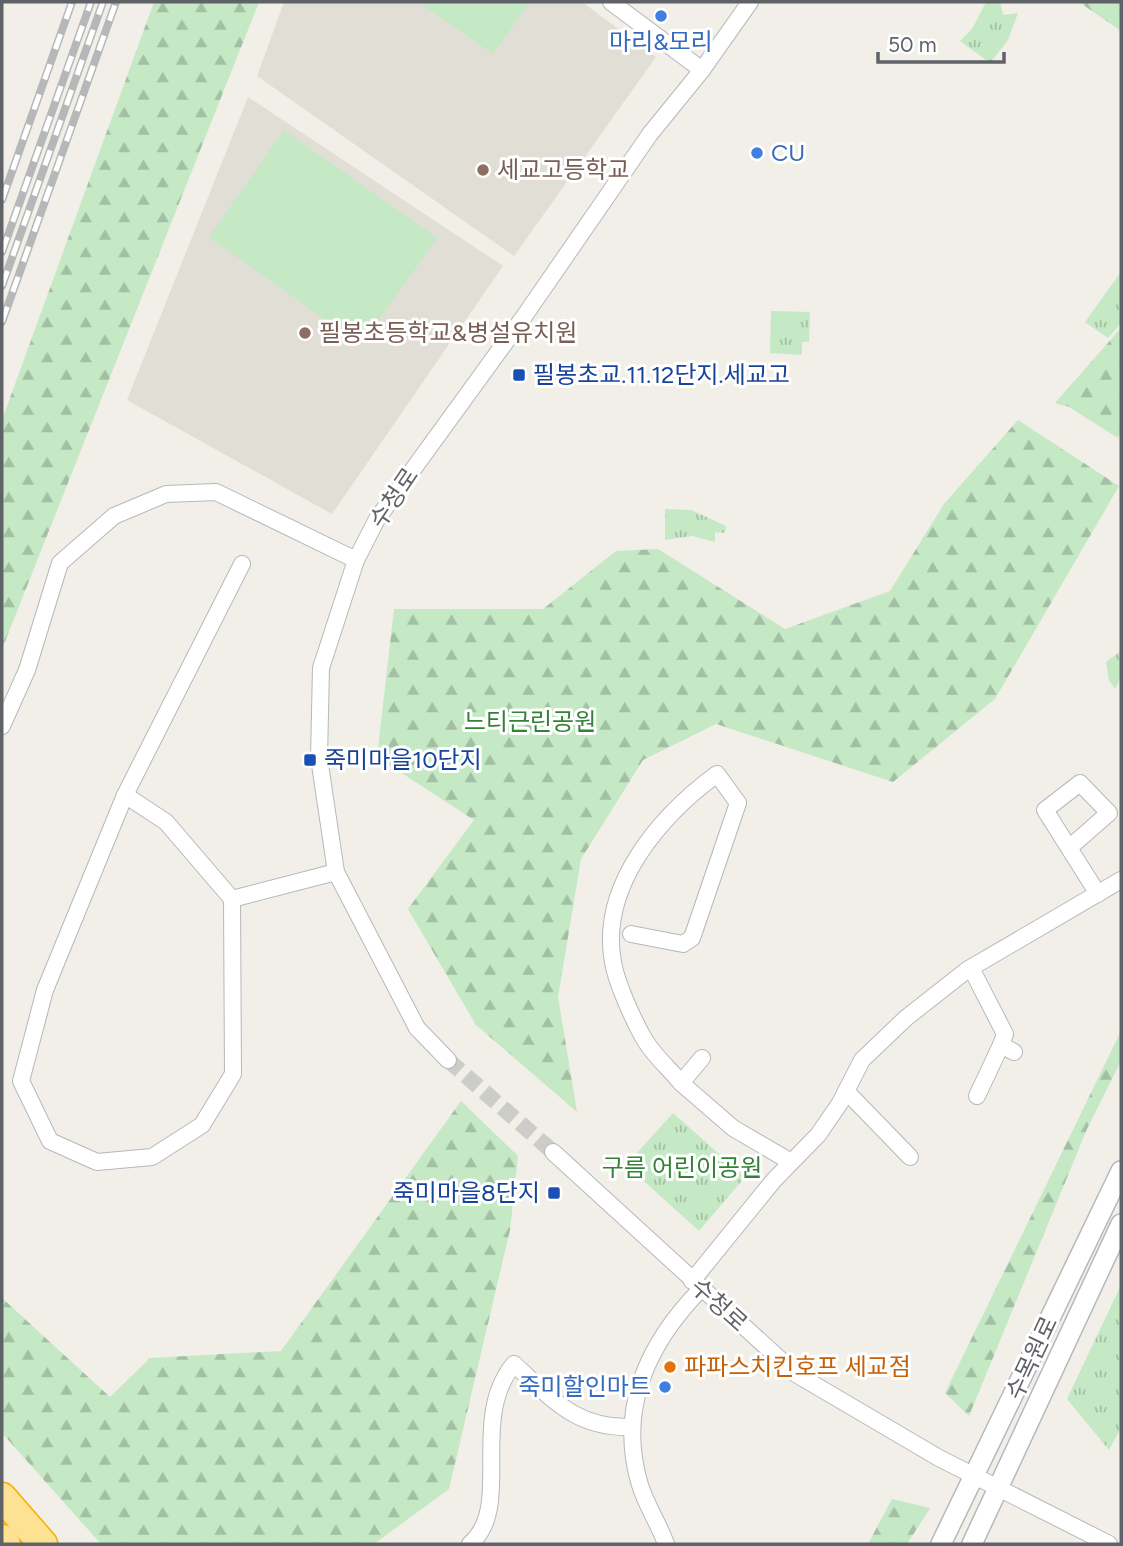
<svg xmlns="http://www.w3.org/2000/svg" width="1123" height="1546" font-family="Figtree,'Noto Sans KR',sans-serif">
	<style>
		.education { fill: #e1ded6 }
		.forest { fill: url(#forest-firs) }
		.park { fill: url(#park-tufts) }
		.pitch { fill: #c5e8c5 }
		.lines { fill: none; stroke-linecap: round; stroke-linejoin: round }
		.minor-tunnel { stroke: #ccccc8; stroke-width: 16; stroke-dasharray: 16 8; stroke-linecap: butt }
		.minor-casing { stroke: #b5b8bc; stroke-width: 18 }
		.tertiary-casing { stroke: #b5b8bc; stroke-width: 22 }
		.motorway-casing { stroke: #f9ab00; stroke-width: 31 }
		.minor { stroke: #fff; stroke-width: 16 }
		.tertiary { stroke: #fff; stroke-width: 19 }
		.motorway { stroke: #fde293; stroke-width: 28 }
		.rail-casing { stroke: #b6b7b8; stroke-width: 8 }
		.rail { stroke: #fff; stroke-width: 5; stroke-dasharray: 16; stroke-linecap: butt }
		.shop-dot { fill: #3f7fe0; stroke: #fff; stroke-width: 2.5 }
		.education-dot { fill: #8d6e63; stroke: #fff; stroke-width: 2.5 }
		.transit-dot { fill: #1a4fb4; stroke: #fff; stroke-width: 2.5 }
		.food-dot { fill: #e8710a; stroke: #fff; stroke-width: 2.5 }
		.labels { text-anchor: middle; stroke-width: 6; stroke-linejoin: round; paint-order: stroke }
		.shop-label { font-size: 24px; fill: #366cbe; stroke: #fff }
		.education-label { font-size: 24px; fill: #785e54; stroke: #fff; text-anchor: start }
		.transit-label { font-size: 24px; fill: #164399; stroke: #fff; text-anchor: start }
		.street-label { font-size: 24px; fill: #5f6368; stroke: #fff }
		.park-label { font-size: 24px; fill: #348238; stroke: #fff }
		.food-label { font-size: 24px; fill: #c56008; stroke: #fff; text-anchor: start }
	</style>
	<defs>
		<pattern id="forest-firs" width="22" height="20" patternUnits="userSpaceOnUse" patternTransform="scale(1.75)"><rect width="22" height="20" fill="#c5e8c5"/><path d="M5 1l3.5 6h-7zM16 11l3.5 6h-7z" fill="#a3c0a4"/></pattern>
		<pattern id="park-tufts" width="24" height="20" patternUnits="userSpaceOnUse" patternTransform="scale(1.75)"><rect width="24" height="20" fill="#c5e8c5"/><path d="M3 7l-1-3M5 7V3M7 7l1-3M15 17l-1-3M17 17v-4M19 17l1-3" fill="none" stroke="#a3c0a4"/></pattern>
	</defs>
	<rect width="100%" height="100%" fill="#f1efe8"/>
	<!-- education -->
	<g class="education">
		<polygon points="284,2 582,2 656,57 514,256 257,76"/>
		<polygon points="248,97 503,266 332,514 127,400"/>
	</g>
	<!-- forest -->
	<g class="forest">
		<polygon points="154,2 259,2 2,649 2,420"/>
		<polygon points="1079,2 1121,2 1121,31"/>
		<polygon points="1121,328 1121,432 1118,438 1069,407 1055,403"/>
		<polygon points="1018,420 1119,486 995,699 893,782 716,724 643,760 581,859 558,997 577,1112 476,1025 408,909 474,820 377,757 394,609 543,609 616,551 658,549 785,629 890,591 944,504"/>
		<polygon points="1121,1031 1121,1061 1087,1129 969,1416 945,1393"/>
		<polygon points="461,1101 518,1156 510,1230 449,1489 374,1544 101,1544 2,1433 2,1298 110,1397 150,1358 281,1351"/>
		<polygon points="892,1499 930,1508 907,1544 868,1544"/>
	</g>
	<!-- park -->
	<g class="park">
		<polygon points="986,2 1000,2 1003,15 1018,13 1008,40 990,63 960,41 972,29"/>
		<polygon points="1121,272 1121,323 1108,338 1085,322"/>
		<polygon points="771,311 810,312 809,342 802,342 802,355 770,353"/>
		<polygon points="665,509 691,510 726,526 725,533 715,532 715,542 692,536 665,540"/>
		<polygon points="1121,651 1121,677 1115,689 1109,680 1106,662"/>
		<polygon points="673,1113 745,1177 699,1231 626,1165"/>
		<polygon points="1121,1285 1121,1428 1109,1450 1067,1399"/>
	</g>
	<!-- pitch -->
	<g class="pitch">
		<polygon points="419,2 530,2 493,54"/>
		<polygon points="284,130 437,238 361,345 209,237"/>
	</g>
	<g class="lines">
		<!-- minor-tunnel -->
		<polyline class="minor-tunnel" points="448,1060 553,1152"/>
		<!-- minor casing -->
		<g class="minor-casing">
			<g id="minor">
				<polyline points="611,2 702,70"/>
				<polyline points="242,564 125,795 166,822 232,899 336,872"/>
				<polyline points="2,726 27,670 60,563 114,516 166,494 216,492 356,560"/>
				<polyline points="125,795 45,990 21,1081 50,1141 97,1162 152,1157 202,1125 233,1074 232,899"/>
				<polyline points="1069,848 1109,813 1080,783 1045,810 1098,894"/>
				<path d="M631 934 683 944 692 938 738 803 717 774C660 816 599 886 613 962 616 982 633 1019 643 1037 652 1054 669 1068 681 1083"/>
				<polyline points="971,968 1005,1034 1001,1045 1014,1052"/>
				<polyline points="702,1058 681,1083 733,1128 791,1162"/>
				<polyline points="448,1060 417,1028 336,872 319,758 321,668 356,560 377,519 523,318 650,134 702,70 750,2"/>
				<polyline points="846,1091 910,1157"/>
				<polyline points="977,1096 1001,1045"/>
				<polyline points="553,1152 796,1374 939,1458 1109,1544"/>
				<polyline points="692,1281 774,1180 818,1135 840,1103 862,1060 906,1018 967,970 1121,880"/>
				<path d="M470 1544C514 1507 468 1419 514 1364 552 1399 576 1429 632 1427"/>
				<path d="M666 1544C659 1524 646 1505 640 1485 617 1409 648 1343 701 1289"/>
			</g>
		</g>
		<!-- tertiary casing -->
		<g class="tertiary-casing">
			<g id="tertiary">
				<polyline points="941,1544 1121,1171"/>
				<polyline points="972,1544 1121,1224"/>
			</g>
		</g>
		<!-- motorway casing -->
		<g class="motorway-casing">
			<g id="motorway">
				<polyline points="2,1497 43,1544"/>
				<polyline points="2,1539 6,1544"/>
			</g>
		</g>
		<!-- minor -->
		<use href="#minor" class="minor"/>
		<!-- tertiary -->
		<use href="#tertiary" class="tertiary"/>
		<!-- motorway -->
		<use href="#motorway" class="motorway"/>
		<!-- rail casing -->
		<g class="rail-casing">
			<g id="rail">
				<polyline points="2,200 72,2"/>
				<polyline points="2,252 91,2"/>
				<polyline points="2,286 103,2"/>
				<polyline points="2,322 116,2"/>
			</g>
		</g>
		<!-- rail -->
		<use href="#rail" class="rail"/>
	</g>
	<!-- markers -->
	<g class="shop-dot">
		<circle cx="661" cy="16" r="7"/>
		<circle cx="757" cy="153" r="7"/>
		<circle cx="665" cy="1387" r="7"/>
	</g>
	<g class="education-dot">
		<circle cx="483" cy="170" r="7"/>
		<circle cx="305" cy="333" r="7"/>
	</g>
	<g class="transit-dot">
		<rect x="512" y="368" width="14" height="14" rx="3.5"/>
		<rect x="303" y="753" width="14" height="14" rx="3.5"/>
		<rect x="547" y="1186" width="14" height="14" rx="3.5"/>
	</g>
	<circle class="food-dot" cx="670" cy="1367" r="7"/>
	<g class="labels">
		<!-- shop labels -->
		<g class="shop-label">
			<text x="661" y="50">마리&amp;모리</text>
			<text x="771" y="161" text-anchor="start">CU</text>
			<text x="651" y="1395" text-anchor="end">죽미할인마트</text>
		</g>
		<!-- education labels -->
		<g class="education-label">
			<text x="497" y="178">세교고등학교</text>
			<text x="319" y="341">필봉초등학교&amp;병설유치원</text>
		</g>
		<!-- transit labels -->
		<g class="transit-label">
			<text x="533" y="383">필봉초교.11.12단지.세교고</text>
			<text x="324" y="768">죽미마을10단지</text>
			<text x="540" y="1201" text-anchor="end">죽미마을8단지</text>
		</g>
		<!-- street labels -->
		<g class="street-label">
			<text transform="translate(394 498) rotate(-56)" y="8">수청로</text>
			<text transform="translate(719 1305) rotate(42)" y="8">수청로</text>
			<text transform="translate(1032 1358) rotate(-65)" y="8">수목원로</text>
		</g>
		<!-- park labels -->
		<g class="park-label">
			<text x="530" y="730">느티근린공원</text>
			<text x="682" y="1176">구름 어린이공원</text>
		</g>
		<!-- food labels -->
		<g class="food-label">
			<text x="684" y="1375">파파스치킨호프 세교점</text>
		</g>
	</g>
	<!-- border -->
	<rect width="1123" height="1546" fill="none" stroke="#5f6368" stroke-width="7"/>
	<!-- scale -->
	<path d="M878 52v10h126v-10" fill="none" stroke="#5f6368" stroke-width="3.5"/>
	<text x="888" y="52" font-size="21" fill="#5f6368" stroke="#ffffff" stroke-width="5" paint-order="stroke">50 m</text>
</svg>
